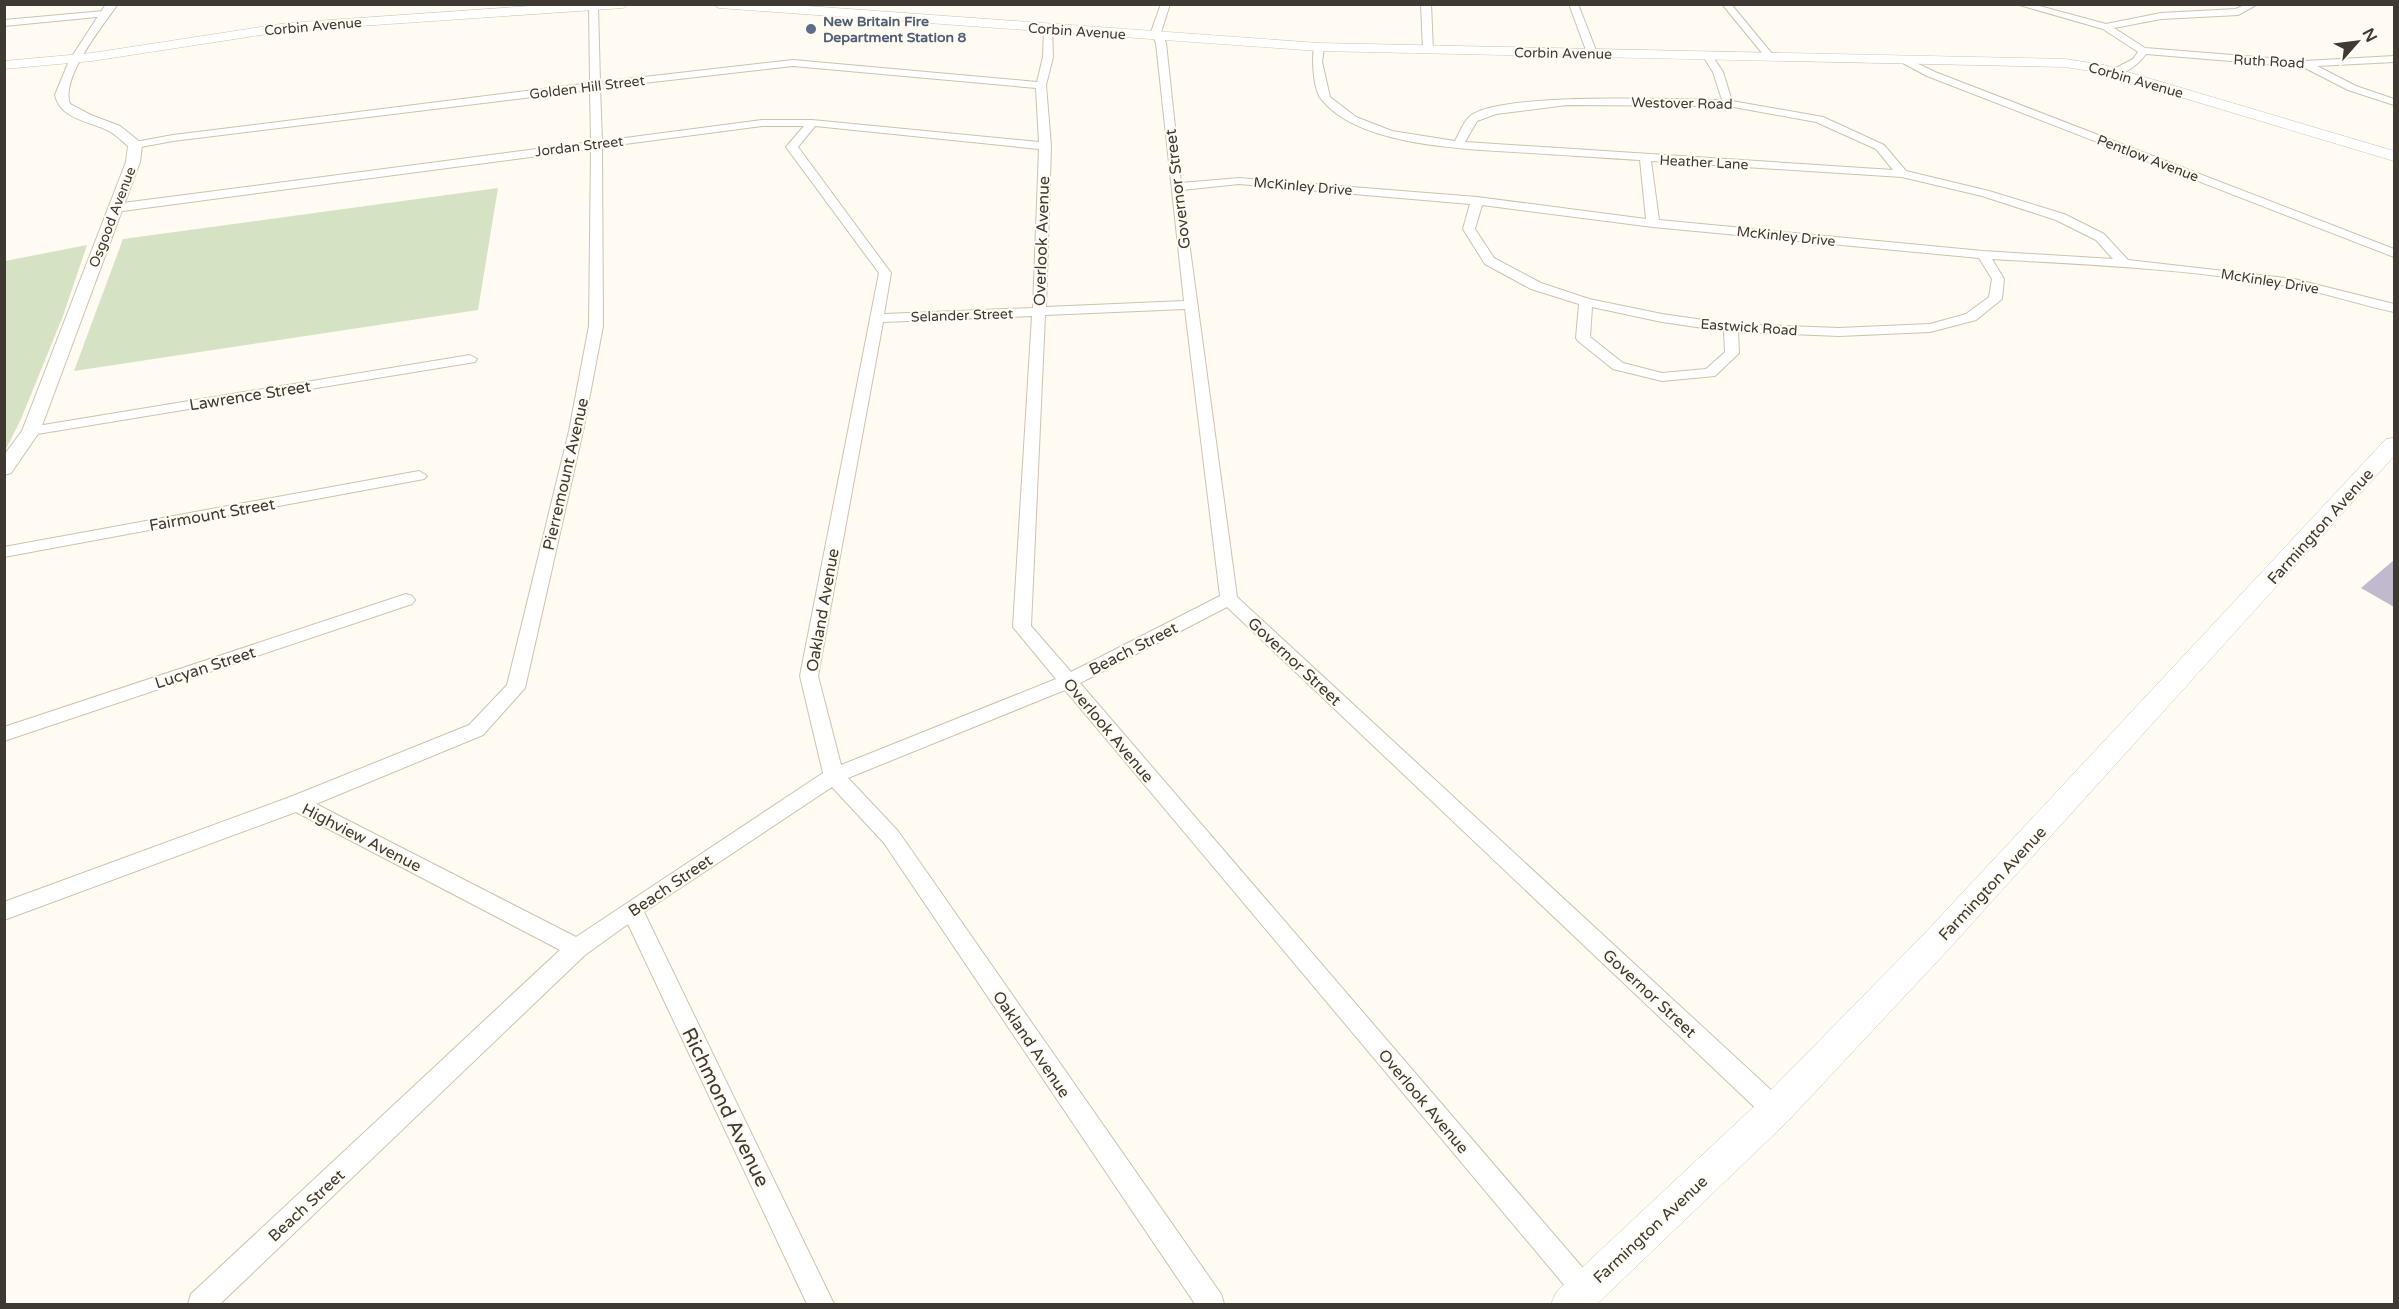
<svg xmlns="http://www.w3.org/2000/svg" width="2399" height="1309" font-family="'Varela Round',sans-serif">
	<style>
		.green { fill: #d6e2c4 }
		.building { fill: #c1bace }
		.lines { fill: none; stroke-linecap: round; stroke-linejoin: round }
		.minor-casing { stroke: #cec2af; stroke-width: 2 }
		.tertiary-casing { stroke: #cec2af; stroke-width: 2 }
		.secondary-casing { stroke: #cec2af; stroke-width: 1 }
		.minor { fill: #fff; fill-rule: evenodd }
		.tertiary { fill: #fff; fill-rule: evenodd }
		.secondary { fill: #fff; fill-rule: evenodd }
		.service-dot { fill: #5c6f8a; stroke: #fffaf2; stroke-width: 2 }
		.labels { text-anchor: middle; stroke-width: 4.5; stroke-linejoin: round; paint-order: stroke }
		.far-service-label { font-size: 14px; font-weight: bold; fill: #4e5e75; stroke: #fffaf2; text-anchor: start }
		.far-street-label { font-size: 14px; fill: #3e3931; stroke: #fffaf2 }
		.street-label { font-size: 16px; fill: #3e3931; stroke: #fffaf2 }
		.near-street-label { font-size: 20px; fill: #3e3931; stroke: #fffaf2 }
	</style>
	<rect width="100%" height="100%" fill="#fffaf2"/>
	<!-- green -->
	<g class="green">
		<polygon points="498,188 478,310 74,371 123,239"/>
		<polygon points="87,245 63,316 21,419 5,451 5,261"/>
	</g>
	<!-- building -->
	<polygon class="building" points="2394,560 2394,607 2361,588"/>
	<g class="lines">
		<!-- minor casing -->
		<g class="minor-casing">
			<g id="minor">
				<path d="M589 4 598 6 600 82 793 60 1037 82 1043 57 1044 29 1052 27 1053 57 1046 85 1051 146 1046 307 1184 301 1156 43 1151 32 1161 4H1170L1161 32 1166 43 1181 183 1239 178 1477 197 1646 219 1640 160C1603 158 1567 155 1530 153 1472 149 1361 148 1322 100 1313 91 1312 59 1314 47L1319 44 1324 47 1322 62 1330 97 1356 117 1392 131 1455 141C1459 134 1463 123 1469 117 1498 91 1676 100 1722 100L1713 72 1703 56 1708 53 1711 54 1723 72 1732 101 1823 117 1884 145 1906 171 1989 191 2064 214 2104 234 2128 260 2294 279 2394 304V312C2360 305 2327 293 2292 287 2193 269 2092 265 1992 259L2004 279 2002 299 1976 320 1930 332 1839 336 1738 332 1739 353 1715 376 1662 381 1613 369 1578 341 1576 338 1579 304 1531 289 1485 264 1463 229 1470 204 1239 184 1182 190 1237 597 1784 1102 1787 1110 1784 1118 1775 1122 1766 1118 1227 607 1080 683 1594 1281 1598 1290 1594 1299 1585 1303 1576 1299 1065 690 848 778 898 831 1221 1294 1224 1304H1195L884 843 832 787 644 912 834 1304H807L628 924 585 955 220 1304H188L191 1294 560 950 296 812 4 920V902L290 797 469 725 507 685 569 431 589 326 591 149 115 212 109 208 115 204 591 142 590 90 173 141 135 148 130 145 135 142 173 135 590 83ZM793 66 1036 88 1039 142 812 120H762L602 141 600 88ZM1567 105 1728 106 1816 122 1876 149 1893 170 1465 142 1477 121 1496 114ZM762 126H804L786 147 879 273 800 676 823 773 576 937 316 804 483 735 525 688 583 431 603 326 602 147ZM815 126 1039 149 1033 308 884 314 891 273 798 147ZM1651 161 1902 177 1982 196 2056 220 2096 240 2113 259 1983 251 1659 220ZM1482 205 1653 227 1979 258 1992 279 1989 297 1966 314 1930 324 1839 328 1731 324 1662 314 1589 299 1541 283 1494 258 1475 229ZM1592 307 1662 322 1724 331 1725 352 1706 369 1662 373 1623 363 1590 337ZM1185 309 1220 596 1071 672 1031 626 1045 315ZM1032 316 1013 627 1056 679 841 765 818 676 883 322Z"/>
				<polygon points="1421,4 1431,4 1433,50 1428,53 1423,50"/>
				<polygon points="1569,4 1578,4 1597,53 1595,55 1587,53"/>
				<polygon points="1722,4 1731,4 1773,55 1773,59 1767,59"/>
				<path d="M2016 4H2032L2106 24 2161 13 2236 9 2246 4H2258L2238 15 2161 19 2114 28 2145 48 2305 61 2394 56V62L2317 66 2356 86 2394 99V105L2348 90 2303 67 2146 54C2138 65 2124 76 2110 75V71L2133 59 2138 52 2103 29Z"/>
				<polygon points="104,11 107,12 107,16 4,26 4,20"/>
				<polygon points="1904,57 1935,72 2394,249 2394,257 1927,76 1901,62 1899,60"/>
				<polygon points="470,355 477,359 475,362 31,435 24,431 31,427"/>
				<polygon points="419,471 427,476 424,479 4,557 4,547"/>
				<polygon points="406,594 412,596 415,600 412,604 4,741 4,727"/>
			</g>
		</g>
		<!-- tertiary casing -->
		<g class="tertiary-casing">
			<path id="tertiary" d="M106 4H118C103 25 60 78 70 104L91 115 120 126 140 142 142 145 140 162 40 431 11 473 4 475V455L22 431 126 162 128 146C122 141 116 135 109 131 89 121 60 119 55 95L69 61Z"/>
		</g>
		<!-- secondary casing -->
		<g class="secondary-casing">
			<g id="secondary">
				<polygon points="559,4 629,4 623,8 287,31 92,61 4,69 4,61 92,53 287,23"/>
				<polygon points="713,4 780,4 1319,43 2065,59 2104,65 2394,151 2394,161 2097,72 2065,67 1319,51 719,8"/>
				<polygon points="2394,438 2394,456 1947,951 1787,1122 1597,1304 1551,1304 1557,1291 1763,1098 1925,933 2386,439"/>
			</g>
		</g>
		<!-- minor -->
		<use href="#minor" class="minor"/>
		<!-- tertiary -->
		<use href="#tertiary" class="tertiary"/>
		<!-- secondary -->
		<use href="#secondary" class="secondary"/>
	</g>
	<!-- markers -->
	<circle class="service-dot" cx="811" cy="29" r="6"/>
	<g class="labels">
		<!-- far-service labels -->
		<g class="far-service-label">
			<text x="823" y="26">New Britain Fire<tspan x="823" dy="16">Department Station 8</tspan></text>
		</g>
		<!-- far-street labels -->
		<g class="far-street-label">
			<text transform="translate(313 26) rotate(-5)" y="5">Corbin Avenue</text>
			<text transform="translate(1077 31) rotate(4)" y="5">Corbin Avenue</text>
			<text transform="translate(1563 53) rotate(1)" y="5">Corbin Avenue</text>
			<text transform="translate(2269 61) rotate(3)" y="5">Ruth Road</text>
			<text transform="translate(2136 80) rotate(16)" y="5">Corbin Avenue</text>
			<text transform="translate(587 87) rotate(-7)" y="5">Golden Hill Street</text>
			<text transform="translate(1682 103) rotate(1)" y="5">Westover Road</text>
			<text transform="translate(579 146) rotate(-7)" y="5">Jordan Street</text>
			<text transform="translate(2148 158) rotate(21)" y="5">Pentlow Avenue</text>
			<text transform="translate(1704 162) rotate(3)" y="5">Heather Lane</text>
			<text transform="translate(1303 186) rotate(5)" y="5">McKinley Drive</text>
			<text transform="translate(112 217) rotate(-69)" y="5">Osgood Avenue</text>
			<text transform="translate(1786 236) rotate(6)" y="5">McKinley Drive</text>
			<text transform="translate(2270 281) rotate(9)" y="5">McKinley Drive</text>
			<text transform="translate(962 315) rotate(-2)" y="5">Selander Street</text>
			<text transform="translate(1749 327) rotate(4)" y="5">Eastwick Road</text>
		</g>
		<!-- street labels -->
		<g class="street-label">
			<text transform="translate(1177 189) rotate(-97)" y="6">Governor Street</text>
			<text transform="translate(1041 241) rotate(-88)" y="6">Overlook Avenue</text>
			<text transform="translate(250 395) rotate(-9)" y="6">Lawrence Street</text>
			<text transform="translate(565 474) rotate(-77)" y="6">Pierremount Avenue</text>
			<text transform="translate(212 514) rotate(-10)" y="6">Fairmount Street</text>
			<text transform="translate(2320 526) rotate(-48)" y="6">Farmington Avenue</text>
			<text transform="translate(822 610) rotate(-80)" y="6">Oakland Avenue</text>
			<text transform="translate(1133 648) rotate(-27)" y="6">Beach Street</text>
			<text transform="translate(1295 661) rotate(43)" y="6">Governor Street</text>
			<text transform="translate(205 667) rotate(-18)" y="6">Lucyan Street</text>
			<text transform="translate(1109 730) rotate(50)" y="6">Overlook Avenue</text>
			<text transform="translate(362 837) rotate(27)" y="6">Highview Avenue</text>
			<text transform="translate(1992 883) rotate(-47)" y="6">Farmington Avenue</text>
			<text transform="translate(670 885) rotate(-34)" y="6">Beach Street</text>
			<text transform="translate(1650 993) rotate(43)" y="6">Governor Street</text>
			<text transform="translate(1032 1044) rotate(56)" y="6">Oakland Avenue</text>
			<text transform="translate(1424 1101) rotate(50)" y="6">Overlook Avenue</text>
			<text transform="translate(306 1205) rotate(-43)" y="6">Beach Street</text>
			<text transform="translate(1650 1229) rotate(-43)" y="6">Farmington Avenue</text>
		</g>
		<!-- near-street labels -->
		<g class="near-street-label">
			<text transform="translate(726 1107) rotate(64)" y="7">Richmond Avenue</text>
		</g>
	</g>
	<!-- border -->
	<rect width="2399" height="1309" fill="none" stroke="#3e3931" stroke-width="12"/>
	<!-- north arrow -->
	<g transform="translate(2357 42) rotate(62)" stroke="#fffaf2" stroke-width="4.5" paint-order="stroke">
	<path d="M0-4.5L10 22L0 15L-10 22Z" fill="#3e3931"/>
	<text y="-9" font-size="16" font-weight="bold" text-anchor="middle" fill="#3e3931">N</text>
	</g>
</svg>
